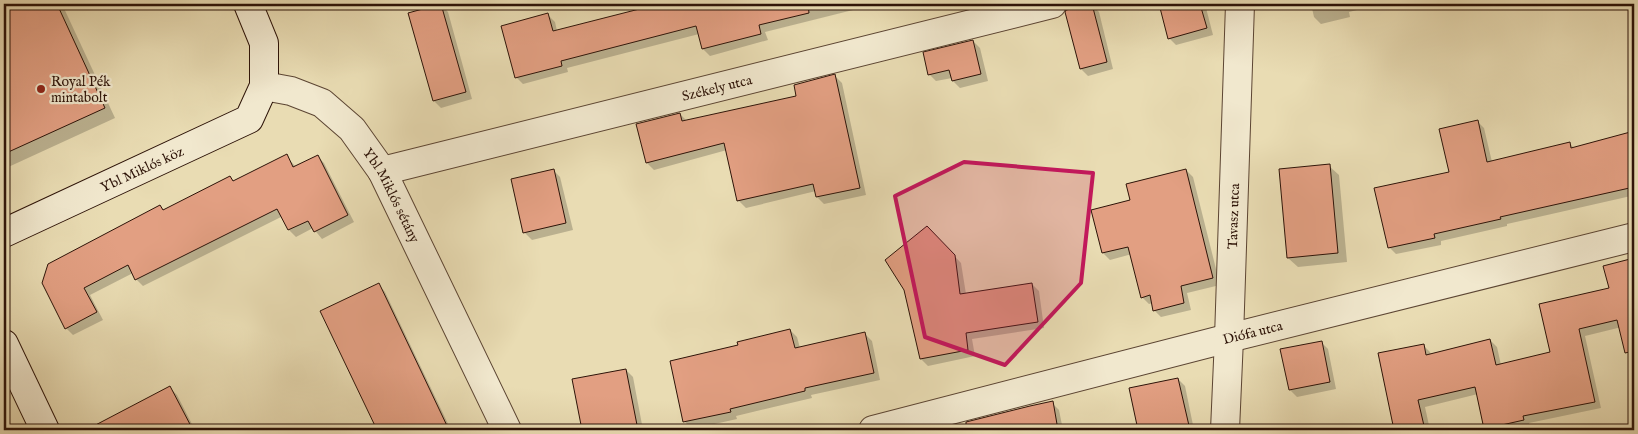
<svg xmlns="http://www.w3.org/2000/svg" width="1638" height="434" font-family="'IM FELL English',serif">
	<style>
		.shadow { fill: #0003 }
		.building { fill: #e29f82; stroke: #2d1308 }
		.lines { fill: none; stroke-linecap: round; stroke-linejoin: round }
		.street-casing { stroke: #5c4533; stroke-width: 30 }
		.secondary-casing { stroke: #2d1308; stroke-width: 30 }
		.street { stroke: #f1e8ce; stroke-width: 28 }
		.secondary { stroke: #f1e8ce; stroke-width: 28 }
		.marked { fill: #c2185b; fill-opacity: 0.2; stroke: #c2185b; stroke-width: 4; stroke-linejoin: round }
		.poi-dot { fill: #8f2418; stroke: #f1e8ce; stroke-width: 2 }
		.labels { text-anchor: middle; stroke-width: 4.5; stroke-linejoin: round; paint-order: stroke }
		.poi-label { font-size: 14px; fill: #2d1308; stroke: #f1e8ce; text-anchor: start }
		.street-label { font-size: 14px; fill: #2d1308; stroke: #f1e8ce }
	</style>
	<rect width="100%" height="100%" fill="#e9dcb3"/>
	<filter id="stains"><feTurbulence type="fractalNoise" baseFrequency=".004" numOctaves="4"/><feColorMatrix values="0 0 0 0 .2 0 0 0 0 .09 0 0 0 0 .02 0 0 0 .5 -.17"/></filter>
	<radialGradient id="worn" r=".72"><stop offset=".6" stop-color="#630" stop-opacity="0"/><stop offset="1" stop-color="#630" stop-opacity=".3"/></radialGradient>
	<!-- shadow -->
	<g class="shadow">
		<polygon points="4,4 62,4 115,118 4,169"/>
		<polygon points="676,4 860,4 861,8 765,32 768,40 710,56 703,49 699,34 567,68 568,72 523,84 516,77 548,15 555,22 557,31 649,11"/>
		<polygon points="1160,4 1205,4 1213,35 1176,45 1169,38"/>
		<polygon points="1311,4 1381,4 1349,12 1350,17 1321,24 1314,17"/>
		<polygon points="441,5 448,12 472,99 441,108 434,101 410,13"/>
		<polygon points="1092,5 1099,12 1113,69 1088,76 1081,69"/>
		<polygon points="973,41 980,48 988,81 960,88 953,81 952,78 936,81 929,74"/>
		<polygon points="835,76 842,83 866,195 824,204 817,197 816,191 746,208 739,201 727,150 654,170 647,163 680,114 687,121 798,97"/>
		<polygon points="1477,121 1484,128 1492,162 1569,143 1574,148 1634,132 1634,198 1631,196 1507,224 1507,226 1441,241 1441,245 1396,254 1389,247 1450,173"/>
		<polygon points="286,156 296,167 317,156 324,163 354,222 322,239 313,228 296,237 289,230 283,216 143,286 136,279 133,273 90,295 103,320 73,335 66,328 49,265 160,206 164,210 230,177 235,182"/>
		<polygon points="1329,166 1339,175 1347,262 1298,267 1288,258"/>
		<polygon points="553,170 560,177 573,230 532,240 525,233"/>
		<polygon points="1186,170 1193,177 1220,285 1187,293 1191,310 1161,317 1154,310 1153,303 1149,304 1142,297 1132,254 1110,260 1103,253 1131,201"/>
		<polygon points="927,227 961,263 966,294 1032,284 1039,291 1044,328 972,339 975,356 928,366 921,359"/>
		<polygon points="1634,259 1634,324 1585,336 1601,408 1529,423 1530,427 1516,430 1487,430 1478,394 1425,407 1430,430 1395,430 1380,354 1423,345 1430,352 1431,355 1490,340 1497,347 1501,365 1551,353 1611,289 1605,267"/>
		<polygon points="379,285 385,292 451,430 379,430 322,311"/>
		<polygon points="790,330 797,337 800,348 865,334 872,341 880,380 811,395 812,398 736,416 737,419 692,429 685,422 671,362 740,346"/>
		<polygon points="1321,342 1328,349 1336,389 1297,397 1290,390 1282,350"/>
		<polygon points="626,370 633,377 643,430 583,430 574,380"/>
		<polygon points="1178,379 1185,386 1194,430 1139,430 1131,388"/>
		<polygon points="170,388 177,395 195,430 123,430 116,416"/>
		<polygon points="1052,403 1059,410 1063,430 988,430 986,418"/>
	</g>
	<!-- building -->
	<g class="building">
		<polygon points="4,4 57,4 105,108 4,154"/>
		<polygon points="441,4 466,92 433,101 408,13"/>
		<polygon points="659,4 808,4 809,13 759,25 761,34 702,49 696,26 561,61 562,66 515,78 501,26 548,13 553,31"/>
		<polygon points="1092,4 1107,62 1080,69 1065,12 1066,10"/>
		<polygon points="1159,4 1200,4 1207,28 1168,39"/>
		<polygon points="973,40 981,74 952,81 949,70 928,75 923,52"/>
		<polygon points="835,74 860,188 816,197 813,184 737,201 724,143 646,163 636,124 680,113 682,121 796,96 794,85"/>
		<polygon points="1478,120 1487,162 1570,142 1571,148 1634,131 1634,187 1500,217 1501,219 1434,234 1435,238 1388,248 1374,188 1449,172 1439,129"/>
		<polygon points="287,154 293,167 318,155 348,215 314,232 308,221 288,230 277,209 135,280 128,265 84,288 97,312 65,329 42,283 48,264 160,205 163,210 230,176 233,181"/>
		<polygon points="1330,164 1338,253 1287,258 1279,169"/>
		<polygon points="554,169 566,223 523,233 511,179"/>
		<polygon points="1186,169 1213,278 1181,286 1184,303 1153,311 1150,295 1141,298 1128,247 1102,253 1091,210 1130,200 1126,184"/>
		<polygon points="927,226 955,255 960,294 1032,283 1038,322 966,333 968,350 920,359 904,290 885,260"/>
		<polygon points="1634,258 1634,351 1625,353 1617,320 1579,329 1595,402 1523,416 1524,420 1484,429 1475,387 1418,400 1425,430 1394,430 1378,353 1424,344 1426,355 1490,339 1496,365 1550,352 1539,304 1609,288 1603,266"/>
		<polygon points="379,283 421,371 449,430 377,430 320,311"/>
		<polygon points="790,329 795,348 865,332 874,373 805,388 805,391 730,409 731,412 683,422 670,361 738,345 737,342"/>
		<polygon points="1322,341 1330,382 1289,390 1280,349"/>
		<polygon points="626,369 638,430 582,430 572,379"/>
		<polygon points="1178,378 1190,430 1138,430 1129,388"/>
		<polygon points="170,386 193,430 86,430"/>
		<polygon points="1053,401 1058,430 966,430 966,422 1030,406"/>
	</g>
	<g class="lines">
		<!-- street casing -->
		<g class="street-casing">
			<g id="street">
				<path id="s1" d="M264 86 291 91 322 103 352 129 382 171 507 430"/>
				<path id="s2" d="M382 171 1052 4"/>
				<path id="s3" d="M873 430 1229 338 1634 237"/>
				<path id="s4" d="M1225 430 1229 338 1240 4"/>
			</g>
		</g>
		<!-- secondary casing -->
		<g class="secondary-casing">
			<g id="secondary">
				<path id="s5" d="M4 233 249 119 264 86V43L248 4"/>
				<polyline points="4,344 45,430"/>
			</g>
		</g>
		<!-- street -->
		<use href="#street" class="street"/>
		<!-- secondary -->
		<use href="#secondary" class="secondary"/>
	</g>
	<!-- marked area -->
	<path class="marked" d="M964 162 1093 173 1081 283 1005 365 925 337 895 196Z"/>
	<!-- markers -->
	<circle class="poi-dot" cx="41" cy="89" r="5"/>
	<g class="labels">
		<!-- poi labels -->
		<g class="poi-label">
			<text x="51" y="86">Royal Pék<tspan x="51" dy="16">mintabolt</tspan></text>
		</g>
		<!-- street labels -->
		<g class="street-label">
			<text dy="5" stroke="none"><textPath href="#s2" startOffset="345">Székely utca</textPath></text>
			<text dy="5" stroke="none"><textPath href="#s5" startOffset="152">Ybl Miklós köz</textPath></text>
			<text dy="5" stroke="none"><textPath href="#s1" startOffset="178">Ybl Miklós sétány</textPath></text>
			<text dy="5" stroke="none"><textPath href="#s4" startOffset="214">Tavasz utca</textPath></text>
			<text dy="5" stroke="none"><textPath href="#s3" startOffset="392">Diófa utca</textPath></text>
		</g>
	</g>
	<!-- margin -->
	<rect width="1638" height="434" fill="none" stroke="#e9dcb3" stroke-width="20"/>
	<rect x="5" y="5" width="1628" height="424" fill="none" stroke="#2d1308" stroke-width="2.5"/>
	<rect x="10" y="10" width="1618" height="414" fill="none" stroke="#2d1308"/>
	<rect width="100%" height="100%" filter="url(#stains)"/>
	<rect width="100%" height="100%" fill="url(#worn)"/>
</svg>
